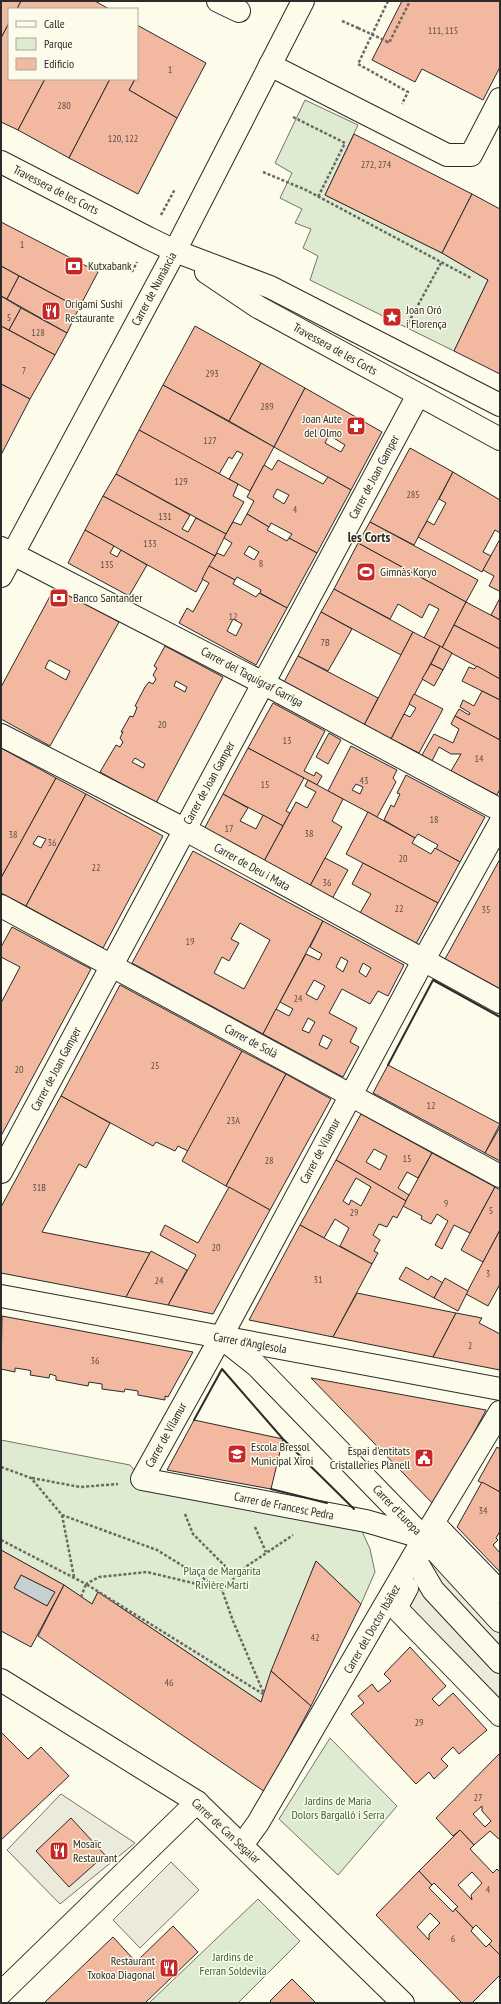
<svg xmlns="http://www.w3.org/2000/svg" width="501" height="2004" font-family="'PT Sans Narrow',sans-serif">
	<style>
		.green { fill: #deebd1; stroke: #74746e }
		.parking { fill: #eceadb; stroke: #74746e }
		.water { fill: #c7d0d0; stroke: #74746e }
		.building { fill: #f2b8a0; stroke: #2b2b2b; fill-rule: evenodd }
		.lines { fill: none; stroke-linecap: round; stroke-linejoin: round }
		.minor-casing { stroke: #2b2b2b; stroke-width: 24 }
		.major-casing { stroke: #2b2b2b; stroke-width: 24 }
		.path { stroke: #6a6964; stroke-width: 2.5; stroke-dasharray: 3 2; stroke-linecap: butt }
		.minor { stroke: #fdfbea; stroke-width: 22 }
		.major { stroke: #fdfbea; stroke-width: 22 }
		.path-bridge { stroke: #6a6964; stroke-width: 2.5; stroke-dasharray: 3 2; stroke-linecap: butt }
		.wall { stroke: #2b2b2b; stroke-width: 2 }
		.labels { text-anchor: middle; stroke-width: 3; stroke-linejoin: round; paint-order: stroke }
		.number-label { font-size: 10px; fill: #5d4e48 }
		.street-label { font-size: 12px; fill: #2b2b2b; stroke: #fdfbea }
		.poi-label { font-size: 12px; fill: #2b2b2b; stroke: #fdfbea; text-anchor: start }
		.park-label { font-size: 12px; fill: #34623c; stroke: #fdfbea }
		.quarter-label { font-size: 14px; font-weight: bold; fill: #2b2b2b; stroke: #fdfbea }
	</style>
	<rect width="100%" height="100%" fill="#fdfbea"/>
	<!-- green -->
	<g class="green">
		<polygon points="305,100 358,125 325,195 442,253 488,280 454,351 310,280 318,256 303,248 311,229 295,223 302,209 280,198 292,173 275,163"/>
		<polygon points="1,1440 130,1465 142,1479 361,1529 370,1549 375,1572 361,1604 316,1561 261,1702 98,1592 92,1604 64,1585 1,1550"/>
		<polygon points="330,1738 397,1806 338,1875 279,1819"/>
		<polygon points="258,1899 300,1941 238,2003 149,2003"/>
	</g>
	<!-- parking -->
	<g class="parking">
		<polygon points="435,1559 500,1629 500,1727 398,1627 425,1575"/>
		<polygon points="61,1794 135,1843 60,1904 7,1850"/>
		<polygon points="171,1862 199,1890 140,1948 113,1920"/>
	</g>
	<!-- water -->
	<polygon class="water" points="21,1575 55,1592 47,1606 14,1588"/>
	<!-- building -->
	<g class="building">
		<polygon points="1,1 21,1 17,9 9,9 9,23 1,38"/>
		<polygon points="21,1 95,1 109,9 17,9"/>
		<polygon points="402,1 500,1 500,67 483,100 422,69 415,82 372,60"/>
		<polygon points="9,23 9,79 45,79 18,130 1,122 1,38"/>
		<polygon points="137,25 206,63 177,118 129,90 135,79 137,79"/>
		<polygon points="45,79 110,79 69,158 18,130"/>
		<polygon points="110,79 135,79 129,90 177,118 138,194 69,158"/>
		<polygon points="354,134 472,194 442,253 325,195"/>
		<polygon points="472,194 500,209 500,374 454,351 488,280 442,253"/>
		<polygon points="1,222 98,272 79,308 1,266"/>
		<polygon points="1,266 19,276 7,299 1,296"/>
		<polygon points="19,276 79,308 67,333 7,299"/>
		<polygon points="1,296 21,308 9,330 1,326"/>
		<polygon points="21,308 67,333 55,355 9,330"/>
		<polygon points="1,326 55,355 30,399 1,384"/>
		<polygon points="195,326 261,363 229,421 163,385"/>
		<polygon points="261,363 305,388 274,447 229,421"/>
		<polygon points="1,384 30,399 1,455"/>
		<polygon points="163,385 274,447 250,491 229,479 243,454 237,451 232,459 229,457 219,474 139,430"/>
		<path d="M305 388 382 432 351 490 274 447ZM329 435 345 445 341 452 325 443Z"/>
		<polygon points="139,430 238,484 233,496 244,502 226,534 116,474"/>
		<polygon points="410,448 453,472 414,545 370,522"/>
		<path d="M278 460 323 484 328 477 351 490 317 553 289 538 292 534 290 533 271 523 269 527 247 514 254 501 247 497 264 465 272 470ZM277 489 289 495 284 504 273 497Z"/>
		<polygon points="453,472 500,500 500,533 495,530 483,552 491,556 482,572 418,537 427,521 434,525 446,503 439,499"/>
		<polygon points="116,474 190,515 182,529 188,532 196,518 226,534 215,556 103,496"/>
		<polygon points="103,496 215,556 196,592 85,530"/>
		<path d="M247 514 269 527 267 530 287 541 289 538 317 553 287 608 260 593 261 590 237 577 235 580 209 566 217 553 224 556 232 543 224 538 226 534 233 522 241 525ZM249 546 259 552 254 560 244 554Z"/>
		<polygon points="370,522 478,580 466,602 358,543"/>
		<polygon points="85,530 114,546 110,553 117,557 121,550 147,565 129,596 68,563"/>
		<polygon points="500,539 500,590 499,591 489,586 494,576 483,570"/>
		<polygon points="358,543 466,602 442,648 424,638 439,609 429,604 422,618 398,604 390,619 334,589"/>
		<path d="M209 566 235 580 233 584 256 597 259 593 287 608 256 665 179 623 187 608 193 612 209 583 202 579ZM233 619 242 624 236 636 227 631Z"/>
		<path d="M55 587 119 622 50 746 1 719V687ZM49 660 70 671 66 680 45 668Z"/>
		<polygon points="334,589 413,632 401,655 321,612"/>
		<polygon points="500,598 500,620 491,615"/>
		<polygon points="466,602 500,620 500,649 454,625"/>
		<polygon points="321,612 352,629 328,671 298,656"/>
		<polygon points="454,625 500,649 500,679 442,648"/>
		<polygon points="413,632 440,646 391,739 364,725"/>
		<path d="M165 646 223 677 156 803 100 772 116 745 120 747 123 742 120 738 123 732H121L130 716 133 717 135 713 137 707 135 706 145 687 149 682 153 684 156 679 153 675 157 668 154 666ZM176 681 187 687 185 692 174 686ZM135 758 145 764 143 768 132 762Z"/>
		<polygon points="440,646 452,653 443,670 431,664"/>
		<polygon points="298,656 378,698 364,725 284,682"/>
		<polygon points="431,664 443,670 434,686 422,679"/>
		<polygon points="477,666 500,679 500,700 462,681 469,667 474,669"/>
		<polygon points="482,691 500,700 500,740 455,716 459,709 469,715 470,713 460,707 463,700 474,706"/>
		<polygon points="414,694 443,709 419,753 391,739 404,714 410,717 416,708 409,704"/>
		<polygon points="273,703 325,731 304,771 314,776 316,772 322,776 317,785 248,748"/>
		<polygon points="455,716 500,740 500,789 497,795 451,771 461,754 451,754 439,747 432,761 422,755 434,734 453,743 459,729 451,724"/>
		<polygon points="329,733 341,740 328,764 316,757"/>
		<path d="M351 746 397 770 393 778 396 782 377 817 328 791ZM356 784 363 787 360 794 352 790Z"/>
		<polygon points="1,748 56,778 1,878"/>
		<polygon points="248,748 304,778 286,811 290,813 283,826 223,794"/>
		<polygon points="406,775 485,817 460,862 436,849 438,845 418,834 415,838 384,820 391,805 394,807 400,794 397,793"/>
		<path d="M56 778 86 794 26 906 1 893V878ZM38 836 46 839 41 848 33 844Z"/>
		<polygon points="308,780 343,799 332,821 342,827 310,886 264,861 296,802 307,808 316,792 305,786"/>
		<polygon points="86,794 163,836 103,948 26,906"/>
		<polygon points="223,794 248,808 240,821 256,829 263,815 283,826 264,861 204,829"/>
		<polygon points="368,812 415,838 412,843 431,854 435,848 460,862 438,903 346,854"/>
		<path d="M193 851 323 921 263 1034 132 963ZM240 923 270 940 244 989 214 973 222 957 229 961 239 943 231 939Z"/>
		<polygon points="325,858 348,870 332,899 310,886"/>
		<polygon points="500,859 500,989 445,959"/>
		<polygon points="363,863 438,903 416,944 360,913 371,894 352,884"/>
		<path d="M323 921 404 965 388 996 378 991 370 1004 342 989 329 1013 357 1028 350 1042 359 1047 343 1077 263 1034 276 1009 289 1016 293 1009 280 1002 306 954 319 960 322 954 310 947ZM341 957 348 961 343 972 336 967ZM363 963 371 968 366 977 359 972ZM314 980 325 986 317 1000 306 994ZM308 1018 315 1022 309 1033 302 1030ZM323 1035 332 1040 327 1049 319 1045Z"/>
		<polygon points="12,927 91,969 1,1136 1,1003 20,967 1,957 1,947"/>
		<polygon points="120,985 242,1051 188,1151 178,1146 175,1151 156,1142 153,1146 61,1096"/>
		<polygon points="242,1051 286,1074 226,1186 182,1161"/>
		<polygon points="388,1065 500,1124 485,1153 373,1093"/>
		<polygon points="286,1074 331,1099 270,1210 226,1186"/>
		<polygon points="61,1096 110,1123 86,1168 79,1164 42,1232 150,1253 126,1297 1,1273 1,1207"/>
		<path d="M361 1114 432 1153 418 1178 407 1172 398 1188 409 1195 406 1201 336 1160ZM374 1149 387 1156 380 1170 366 1162Z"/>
		<polygon points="500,1127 500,1161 485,1153"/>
		<polygon points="432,1153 495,1187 470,1233 454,1225 442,1249 435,1245 448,1221 437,1214 431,1224 421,1219 422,1216 403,1206"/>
		<path d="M336 1160 406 1201 397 1218 393 1216 387 1227 379 1224 373 1235 380 1240 374 1251 378 1253 372 1264 340 1246 349 1228 335 1219 324 1238 300 1225ZM356 1178 371 1187 361 1206 351 1200 349 1205 343 1201Z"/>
		<polygon points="229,1187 270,1210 213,1314 168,1305 196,1255 160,1235 165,1225 198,1243"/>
		<polygon points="495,1187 500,1190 500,1230 483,1262 461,1250"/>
		<polygon points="300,1225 372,1264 333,1337 249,1320"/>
		<polygon points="500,1230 500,1284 488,1306 466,1294"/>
		<polygon points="151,1251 187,1270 168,1305 126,1297"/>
		<polygon points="406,1267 428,1280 431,1276 443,1283 434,1298 399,1279"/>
		<polygon points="445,1278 468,1291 458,1311 434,1298"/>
		<polygon points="357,1293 396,1301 456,1313 433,1357 333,1337"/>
		<polygon points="456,1313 482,1318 479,1323 500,1334 500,1370 433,1357"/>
		<polygon points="2,1316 193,1352 168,1397 165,1396 165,1400 138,1395 138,1391 125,1389 124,1392 102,1389 102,1384 89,1382 88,1386 56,1380 56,1376 50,1374 49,1378 30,1375 31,1371 28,1370 15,1368 15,1372 1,1369"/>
		<polygon points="311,1378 486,1410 435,1506"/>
		<polygon points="194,1420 283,1439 271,1489 167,1470"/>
		<polygon points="497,1447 500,1449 500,1492 478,1481"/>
		<polygon points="482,1482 500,1492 500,1531 496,1538 498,1540 493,1545 500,1553 500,1572 457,1527"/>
		<path d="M1 1550 64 1585 31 1647 1 1631ZM21 1575 55 1592 47 1606 14 1588Z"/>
		<polygon points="316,1561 361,1604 311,1706 271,1671"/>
		<polygon points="64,1585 92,1604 98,1592 261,1702 271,1671 311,1706 265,1792 38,1636"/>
		<polygon points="410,1647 446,1686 432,1699 439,1706 453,1693 487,1730 459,1754 453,1747 441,1759 448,1766 434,1779 429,1772 416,1784 351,1714 364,1703 358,1696 372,1684 378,1692 391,1681 384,1674"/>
		<polygon points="1,1732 28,1759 41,1747 69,1776 1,1840"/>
		<path d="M500 1753V1840L490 1831 474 1845 460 1830 453 1836 436 1818ZM482 1806V1811L491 1821 485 1827 473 1814Z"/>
		<polygon points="71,1818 105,1855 69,1887 36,1851"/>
		<path d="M460 1830 474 1845 470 1849 493 1873 497 1869 500 1872V1955L489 1944 492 1941 476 1925 473 1928 455 1909 458 1907 434 1883 432 1885 419 1871ZM472 1872 482 1883 471 1895 472 1900 458 1885Z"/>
		<path d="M419 1871 432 1885 429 1888 453 1912 455 1909 473 1928 471 1931 486 1947 489 1944 500 1955V1975L472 2003H462L376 1915ZM430 1913 440 1923 429 1934V1940L417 1927Z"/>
		<polygon points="173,1926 198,1952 145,2003 44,2003 113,1937 136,1962"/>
		<polygon points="292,1979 316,2003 272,2003 270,2001"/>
	</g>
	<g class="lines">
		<!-- minor casing -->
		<g class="minor-casing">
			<g id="minor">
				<polyline points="218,1 239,11"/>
				<polyline points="270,65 447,155 471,155 500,99"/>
				<polyline points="1,548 263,683 500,810"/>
				<polyline points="1,735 184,829 500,1002"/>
				<polyline points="1,906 500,1176"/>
				<polyline points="1,1172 418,395"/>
				<polyline points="1,1296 500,1389"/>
				<polyline points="223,1339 256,1365 424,1538 500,1621"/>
				<polyline points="424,1538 366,1521 142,1479 221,1337 423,961 500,823"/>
				<polyline points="428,1549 440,1530 500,1592"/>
				<polyline points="412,1559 419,1566 433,1590 500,1662"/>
				<polyline points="407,1588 396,1608 500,1715"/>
				<polyline points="1,1680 197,1802 403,2003"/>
				<polyline points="242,1845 258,1823 424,1538 500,1412"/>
				<polyline points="1,1993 197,1802"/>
			</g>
		</g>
		<!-- major casing -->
		<g class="major-casing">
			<g id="major">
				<polyline points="1,162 148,238 175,251 270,287 500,405"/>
				<polyline points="206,272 258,307 500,439"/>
				<polyline points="1,576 175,251 303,1"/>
			</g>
		</g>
		<!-- path -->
		<g class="path">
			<polyline points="388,1 358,64 408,92 402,104"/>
			<polyline points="342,21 358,28"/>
			<polyline points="386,41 389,43 410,1"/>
			<polyline points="293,117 345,143 318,197"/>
			<polyline points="263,172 306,190 471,278"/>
			<polyline points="161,215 175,189"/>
			<polyline points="132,272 137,262"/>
			<polyline points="406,327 441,263"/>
			<polyline points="1,1467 31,1478 62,1515 157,1550 222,1590 233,1621 264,1694"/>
			<polyline points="32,1478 80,1487 118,1484"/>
			<polyline points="185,1514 193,1534 235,1576"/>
			<polyline points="62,1515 74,1577"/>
			<polyline points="255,1527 266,1552"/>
			<polyline points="1,1540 86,1584 99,1577 147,1572 222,1590 247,1566 293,1535"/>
			<polyline points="81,1597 86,1584 263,1694"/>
		</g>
		<!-- minor -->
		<use href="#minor" class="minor"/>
		<!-- major -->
		<use href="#major" class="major"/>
		<!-- path-bridge -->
		<polyline class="path-bridge" points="358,28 386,41"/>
		<!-- wall -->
		<g class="wall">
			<polyline points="388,1065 433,980 500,1017"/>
			<polyline points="194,1420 222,1369 283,1439 354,1509"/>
			<polyline points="271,1489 327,1503"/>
		</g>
	</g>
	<!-- icons -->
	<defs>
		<g id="bank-square" transform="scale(1)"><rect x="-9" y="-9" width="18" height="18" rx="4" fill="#c62828" stroke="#fdfbea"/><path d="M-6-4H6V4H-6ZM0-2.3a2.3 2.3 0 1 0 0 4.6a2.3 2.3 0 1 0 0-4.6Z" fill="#fff"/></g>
		<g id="restaurant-square" transform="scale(1)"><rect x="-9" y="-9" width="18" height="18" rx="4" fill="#c62828" stroke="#fdfbea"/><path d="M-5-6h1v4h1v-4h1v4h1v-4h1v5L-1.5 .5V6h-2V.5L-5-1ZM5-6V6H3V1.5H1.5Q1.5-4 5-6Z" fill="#fff"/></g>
		<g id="sight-square" transform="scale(1)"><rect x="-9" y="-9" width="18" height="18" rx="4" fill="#c62828" stroke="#fdfbea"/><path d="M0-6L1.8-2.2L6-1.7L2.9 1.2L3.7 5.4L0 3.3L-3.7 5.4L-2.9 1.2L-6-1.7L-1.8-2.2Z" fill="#fff"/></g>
		<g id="pharmacy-square" transform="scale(1)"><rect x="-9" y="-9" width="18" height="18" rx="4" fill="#c62828" stroke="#fdfbea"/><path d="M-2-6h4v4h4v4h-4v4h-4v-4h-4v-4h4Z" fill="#fff"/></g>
		<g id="stadium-square" transform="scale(1)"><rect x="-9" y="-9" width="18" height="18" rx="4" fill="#c62828" stroke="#fdfbea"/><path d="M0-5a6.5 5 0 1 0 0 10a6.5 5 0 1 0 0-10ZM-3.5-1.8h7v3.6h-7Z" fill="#fff"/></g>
		<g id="school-square" transform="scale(1)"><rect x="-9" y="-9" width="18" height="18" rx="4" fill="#c62828" stroke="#fdfbea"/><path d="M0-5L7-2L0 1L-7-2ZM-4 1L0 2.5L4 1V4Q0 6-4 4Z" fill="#fff"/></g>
		<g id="civic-square" transform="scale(1)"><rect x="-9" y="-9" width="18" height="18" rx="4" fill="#c62828" stroke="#fdfbea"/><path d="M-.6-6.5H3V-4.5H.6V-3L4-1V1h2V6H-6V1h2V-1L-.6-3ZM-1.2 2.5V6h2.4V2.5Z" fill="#fff"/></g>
	</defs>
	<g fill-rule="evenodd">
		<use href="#bank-square" x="74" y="266"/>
		<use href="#restaurant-square" x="51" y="311"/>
		<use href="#sight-square" x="392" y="317"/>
		<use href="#pharmacy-square" x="356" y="426"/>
		<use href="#stadium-square" x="366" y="572"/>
		<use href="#bank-square" x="59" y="598"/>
		<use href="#school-square" x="237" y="1454"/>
		<use href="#civic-square" x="424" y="1458"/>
		<use href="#restaurant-square" x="59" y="1851"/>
		<use href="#restaurant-square" x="169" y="1968"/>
	</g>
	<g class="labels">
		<!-- number labels -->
		<g class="number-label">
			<text x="443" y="34">111, 115</text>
			<text x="170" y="73">1</text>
			<text x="64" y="109">280</text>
			<text x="123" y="142">120, 122</text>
			<text x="376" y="168">272, 274</text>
			<text x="22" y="248">1</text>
			<text x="9" y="321">5</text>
			<text x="38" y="336">128</text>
			<text x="24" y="374">7</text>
			<text x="212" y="377">293</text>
			<text x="267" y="410">289</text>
			<text x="210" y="444">127</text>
			<text x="181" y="485">129</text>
			<text x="413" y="498">285</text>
			<text x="295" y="513">4</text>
			<text x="165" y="520">131</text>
			<text x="150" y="547">133</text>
			<text x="261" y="567">8</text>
			<text x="107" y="568">135</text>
			<text x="233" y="620">12</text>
			<text x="325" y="646">7B</text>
			<text x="162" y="728">20</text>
			<text x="287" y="744">13</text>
			<text x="479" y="762">14</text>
			<text x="364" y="784">43</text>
			<text x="265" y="788">15</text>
			<text x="434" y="823">18</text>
			<text x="229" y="832">17</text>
			<text x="309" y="837">38</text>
			<text x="13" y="838">38</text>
			<text x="52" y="846">36</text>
			<text x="403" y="862">20</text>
			<text x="96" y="871">22</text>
			<text x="327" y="886">36</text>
			<text x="399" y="912">22</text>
			<text x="486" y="913">35</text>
			<text x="190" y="945">19</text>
			<text x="298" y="1002">24</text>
			<text x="155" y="1069">25</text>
			<text x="19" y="1073">20</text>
			<text x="431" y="1109">12</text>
			<text x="233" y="1124">23A</text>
			<text x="407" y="1162">15</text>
			<text x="269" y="1164">28</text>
			<text x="39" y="1191">31B</text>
			<text x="446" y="1207">9</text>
			<text x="491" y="1214">5</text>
			<text x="354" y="1216">29</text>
			<text x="216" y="1251">20</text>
			<text x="488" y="1277">3</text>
			<text x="318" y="1283">31</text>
			<text x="159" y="1284">24</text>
			<text x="470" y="1349">2</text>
			<text x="95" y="1364">36</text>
			<text x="483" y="1514">34</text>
			<text x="315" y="1641">42</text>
			<text x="169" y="1686">46</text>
			<text x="419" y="1726">29</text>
			<text x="478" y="1801">27</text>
			<text x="488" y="1893">4</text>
			<text x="453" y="1942">6</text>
		</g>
		<!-- street labels -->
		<g class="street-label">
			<text transform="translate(56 190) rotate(27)" y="4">Travessera de les Corts</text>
			<text transform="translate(154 289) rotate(-62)" y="4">Carrer de Numància</text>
			<text transform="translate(335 349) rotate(29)" y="4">Travessera de les Corts</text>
			<text transform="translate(374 477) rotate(-62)" y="4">Carrer de Joan Gamper</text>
			<text transform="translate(252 677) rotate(28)" y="4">Carrer del Taquígraf Garriga</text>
			<text transform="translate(209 783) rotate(-61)" y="4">Carrer de Joan Gamper</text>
			<text transform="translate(252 867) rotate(29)" y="4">Carrer de Deu i Mata</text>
			<text transform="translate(251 1041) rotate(28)" y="4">Carrer de Solà</text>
			<text transform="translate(56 1069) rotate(-62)" y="4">Carrer de Joan Gamper</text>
			<text transform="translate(320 1151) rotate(-62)" y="4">Carrer de Vilamur</text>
			<text transform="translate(250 1343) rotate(10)" y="4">Carrer d'Anglesola</text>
			<text transform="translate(166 1435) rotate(-61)" y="4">Carrer de Vilamur</text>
			<text transform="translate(284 1506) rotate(11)" y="4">Carrer de Francesc Pedra</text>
			<text transform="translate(397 1510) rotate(46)" y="4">Carrer d'Europa</text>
			<text transform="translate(372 1629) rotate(-60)" y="4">Carrer del Doctor Ibáñez</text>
			<text transform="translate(226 1831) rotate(43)" y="4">Carrer de Can Segalar</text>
		</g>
		<!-- poi labels -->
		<g class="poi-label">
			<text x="88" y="270">Kutxabank</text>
			<text x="65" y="308">Origami Sushi<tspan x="65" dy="14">Restaurante</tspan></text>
			<text x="406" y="314">Joan Oró<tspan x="406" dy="14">i Florença</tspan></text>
			<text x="342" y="423" text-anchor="end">Joan Aute<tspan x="342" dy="14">del Olmo</tspan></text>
			<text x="380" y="576">Gimnàs Koryo</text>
			<text x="73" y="602">Banco Santander</text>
			<text x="251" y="1451">Escola Bressol<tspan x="251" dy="14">Municipal Xiroi</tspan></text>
			<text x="410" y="1455" text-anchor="end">Espai d'entitats<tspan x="410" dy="14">Cristalleries Planell</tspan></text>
			<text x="73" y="1848">Mosaïc<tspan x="73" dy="14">Restaurant</tspan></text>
			<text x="155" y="1965" text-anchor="end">Restaurant<tspan x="155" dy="14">Txokoa Diagonal</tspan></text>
		</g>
		<!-- park labels -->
		<g class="park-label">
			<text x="222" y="1575">Plaça de Margarita<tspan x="222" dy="14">Rivière Martí</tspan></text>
			<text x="338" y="1805">Jardins de Maria<tspan x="338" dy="14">Dolors Bargalló i Serra</tspan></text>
			<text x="233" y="1961">Jardins de<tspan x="233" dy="14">Ferran Soldevila</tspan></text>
		</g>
		<!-- quarter labels -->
		<g class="quarter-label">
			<text x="369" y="542">les Corts</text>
		</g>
	</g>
	<!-- border -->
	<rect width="501" height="2004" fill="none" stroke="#2b2b2b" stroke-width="4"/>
	<!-- legend -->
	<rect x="8" y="8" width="130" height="72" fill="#fdfbea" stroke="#a9a89e"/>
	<rect x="16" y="21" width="20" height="6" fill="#fdfbea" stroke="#a9a89e"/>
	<text x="44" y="28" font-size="12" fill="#2b2b2b">Calle</text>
	<rect x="16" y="38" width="20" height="12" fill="#deebd1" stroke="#a9a89e"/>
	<text x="44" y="48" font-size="12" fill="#2b2b2b">Parque</text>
	<rect x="16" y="58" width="20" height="12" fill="#f2b8a0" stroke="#a9a89e"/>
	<text x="44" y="68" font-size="12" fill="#2b2b2b">Edificio</text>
</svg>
